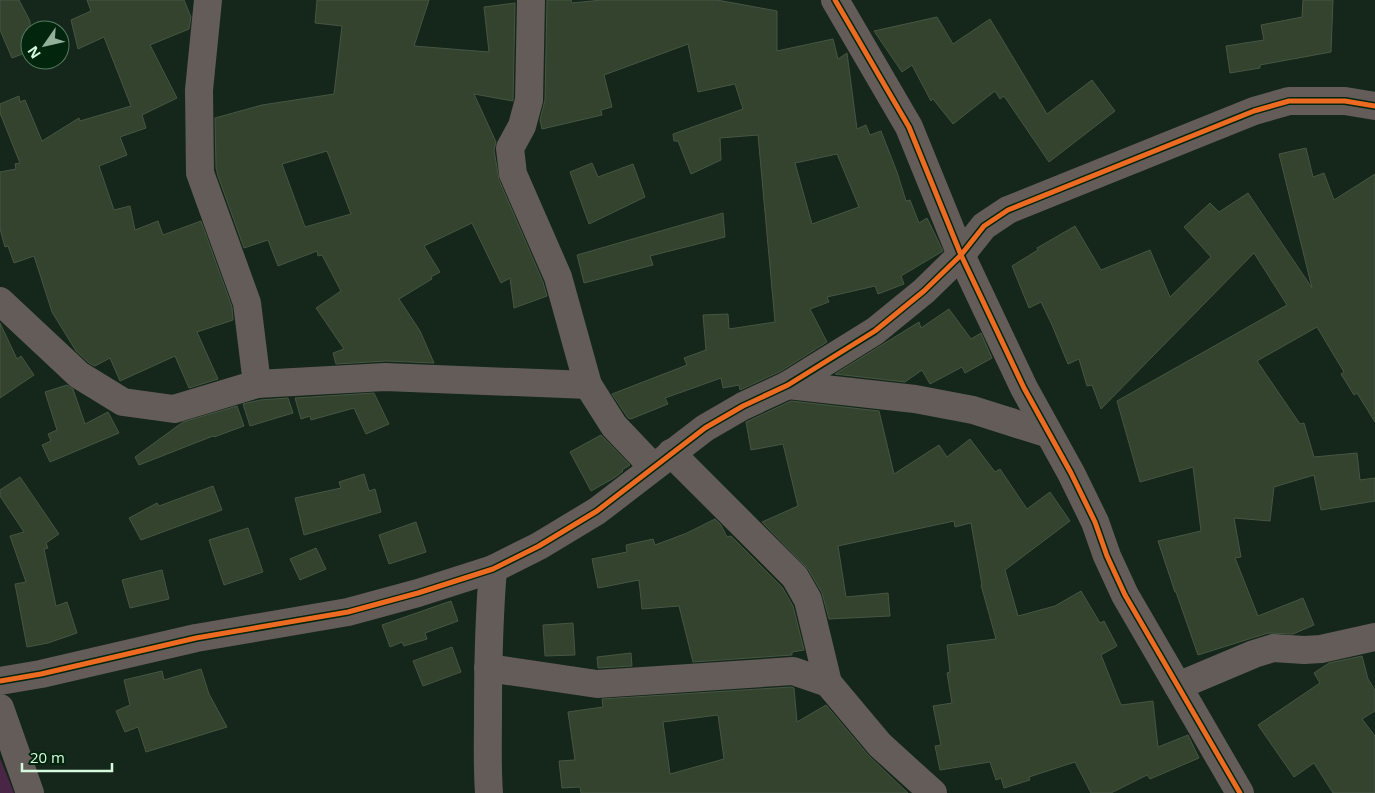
<svg xmlns="http://www.w3.org/2000/svg" width="1375" height="793" font-family="'Open Sans',sans-serif">
	<style>
		.green { fill: #4a2646 }
		.building { fill: #33432e; stroke: #475643; fill-rule: evenodd }
		.lines { fill: none; stroke-linecap: round; stroke-linejoin: round }
		.minor { stroke: #635c58; stroke-width: 28 }
		.cycleway-casing { stroke: #02250e; stroke-width: 8 }
		.cycleway { stroke: #ed6a23; stroke-width: 5 }
	</style>
	<rect width="100%" height="100%" fill="#14271a"/>
	<!-- green -->
	<polygon class="green" points="0,758 14,793 0,793"/>
	<!-- building -->
	<g class="building">
		<polygon points="0,0 19,0 30,21 30,51 12,58 0,30"/>
		<polygon points="87,0 184,0 191,17 189,29 150,45 177,98 142,115 146,128 120,137 127,155 99,166 114,210 130,206 135,230 158,221 163,235 201,221 232,307 233,320 197,332 218,379 189,388 175,356 120,381 110,358 95,366 89,363 76,351 52,312 34,256 14,263 8,246 5,247 0,229 0,172 16,169 15,164 20,163 0,113 0,104 19,96 20,102 25,100 42,141 79,118 80,121 131,106 104,37 78,49 71,20 91,11"/>
		<path d="M317 0H429L414 46 489 52 484 7 515 3 513 101 474 94 496 142 494 150 499 180 543 282 547 296 514 308 510 278 501 283 472 223 424 246 440 272 431 277 432 279 399 299 420 331 434 363 386 361 336 364 333 353 344 349 316 308 341 291 322 255 318 256 317 251 278 266 268 240 244 248 218 176 216 168 215 118 262 105 334 94 342 26 315 23ZM327 151 351 214 305 227 282 164Z"/>
		<path d="M547 0H571L572 3 602 0H717L777 11V51L833 39 838 59 847 53 857 129 866 125 870 135 881 131 897 172 906 201 910 200 919 223 927 218 943 251 901 276 904 284 878 294 875 286 827 297 829 302 810 309 827 342 781 371 740 390 739 385 723 388 721 378 665 398 668 404 631 419 628 418 612 394 687 365 684 358 706 350 703 315 728 314 729 329 775 322 758 135 720 138 721 160 691 174 678 141H674L673 134 743 109 735 84 698 92 688 44 604 75 612 107 601 110 602 115 542 129 540 120 545 100ZM837 154 859 207 812 224 795 163Z"/>
		<polygon points="1303,0 1333,0 1331,52 1260,65 1260,68 1230,73 1226,46 1264,40 1261,25 1302,17"/>
		<polygon points="937,17 953,44 990,19 1047,114 1092,80 1115,111 1049,162 1004,96 1000,99 995,91 953,124 933,99 931,101 912,65 902,72 874,31"/>
		<polygon points="1306,148 1313,177 1324,173 1334,200 1375,174 1375,422 1357,393 1354,395 1341,374 1344,372 1317,327 1257,361 1300,424 1304,423 1314,457 1357,453 1360,480 1375,478 1375,501 1321,510 1314,475 1274,487 1270,521 1234,518 1241,557 1235,558 1258,616 1303,598 1314,625 1293,634 1268,633 1198,655 1176,592 1175,592 1158,541 1201,531 1193,467 1140,482 1117,401 1287,305 1254,253 1101,409 1092,385 1087,386 1079,359 1068,364 1052,325 1041,302 1029,308 1012,266 1038,250 1037,248 1075,226 1101,270 1150,250 1170,297 1211,257 1184,227 1210,203 1219,212 1248,193 1312,288 1279,154"/>
		<polygon points="592,163 598,177 633,164 645,197 589,224 570,172"/>
		<polygon points="723,213 725,237 650,256 653,265 584,283 577,255"/>
		<polygon points="949,309 971,339 981,333 992,358 965,373 962,367 930,384 922,370 905,382 835,374 919,322 921,328"/>
		<polygon points="0,323 17,359 21,356 34,375 0,398"/>
		<polygon points="67,385 73,389 85,424 108,412 119,433 50,462 42,445 51,441 48,434 57,430 45,392"/>
		<polygon points="374,393 389,424 366,434 354,408 311,420 310,416 301,419 295,398"/>
		<polygon points="288,398 293,413 250,426 243,404 260,400"/>
		<polygon points="791,401 879,411 894,474 939,445 947,457 970,439 995,472 1000,469 1027,509 1050,492 1070,521 1005,570 1018,616 1055,606 1081,591 1100,623 1104,621 1117,646 1101,655 1121,705 1153,701 1158,747 1188,735 1199,758 1150,779 1147,775 1111,793 1091,793 1075,762 1029,777 1030,780 1004,788 1001,778 996,780 990,762 940,770 935,746 941,745 933,706 952,703 947,673 950,672 947,645 996,639 981,585 982,585 971,523 955,527 954,521 838,546 846,597 888,593 890,616 829,619 822,593 808,569 762,522 798,506 783,444 751,450 746,422"/>
		<polygon points="237,406 244,426 214,437 213,436 139,465 135,457 183,422"/>
		<polygon points="601,435 630,465 622,470 623,471 614,478 591,491 570,452"/>
		<polygon points="364,474 369,491 375,489 381,512 304,535 295,498 341,488 339,482"/>
		<polygon points="20,477 59,534 46,543 48,548 44,549 56,606 67,602 77,633 48,643 27,647 15,584 26,582 10,536 24,532 0,496 0,490"/>
		<polygon points="213,486 222,510 141,540 129,518 157,503 159,506"/>
		<polygon points="715,519 721,525 727,537 731,536 782,587 793,606 804,650 792,652 792,655 693,662 679,606 642,609 639,580 598,588 592,559 627,552 626,545 653,539 655,545 687,533"/>
		<polygon points="416,522 426,552 389,564 379,535"/>
		<polygon points="248,528 263,572 224,585 209,540"/>
		<polygon points="316,548 326,569 300,580 290,559"/>
		<polygon points="162,570 169,599 130,608 122,580"/>
		<polygon points="451,601 458,621 425,633 427,639 404,646 402,642 390,647 382,625"/>
		<polygon points="573,623 575,655 545,656 543,625"/>
		<polygon points="452,647 461,672 423,686 413,661"/>
		<polygon points="631,653 632,666 598,668 597,657"/>
		<polygon points="1362,656 1368,679 1375,690 1375,711 1362,719 1375,736 1375,793 1333,793 1314,763 1294,777 1258,725 1320,683 1314,673 1329,663"/>
		<polygon points="201,669 209,694 227,727 146,752 138,727 125,732 116,711 130,705 124,680 162,671 164,680"/>
		<path d="M791 687 794 688 797 722 826 705 868 755 908 793H581L580 787 562 788 559 761 575 760 568 712 603 707 602 699ZM718 715 724 759 670 774 663 722Z"/>
	</g>
	<g class="lines">
		<!-- minor -->
		<g class="minor">
			<polyline points="208,0 199,90 200,173 247,303 257,384"/>
			<polyline points="531,0 529,100 522,126 510,148 513,174 558,277 588,385 614,426 653,467"/>
			<polyline points="835,0 909,127 961,255 1024,388 1071,473 1095,522 1107,556 1125,595 1240,793"/>
			<polyline points="0,301 79,375 123,402 174,409 257,384 385,377 588,385"/>
			<polyline points="788,385 915,399 973,410 1049,434"/>
			<polyline points="671,453 795,577 808,600 828,683"/>
			<polyline points="488,668 597,684 793,671 828,683 880,745 933,793"/>
			<polyline points="0,681 41,674 196,638 348,612 418,593 493,569 539,546 597,511 705,428 743,406 788,385 875,331 924,291 961,255 984,226 1008,210 1254,111 1289,101 1345,101 1375,106"/>
			<polyline points="1178,686 1254,654 1273,648 1304,650 1321,649 1375,637"/>
			<polyline points="0,708 30,793"/>
			<path d="M489 793C487 766 488 739 488 712 488 664 489 617 493 569"/>
		</g>
		<!-- cycleway casing -->
		<g class="cycleway-casing">
			<g id="cycleway">
				<polyline points="835,0 909,127 961,255 1024,388 1071,473 1095,522 1107,556 1125,595 1240,793"/>
				<polyline points="0,681 41,674 196,638 348,612 418,593 493,569 539,546 597,511 705,428 743,406 788,385 875,331 924,291 961,255 984,226 1008,210 1254,111 1289,101 1345,101 1375,106"/>
			</g>
		</g>
		<!-- cycleway -->
		<use href="#cycleway" class="cycleway"/>
	</g>
	<!-- north arrow -->
	<g transform="translate(45 45) rotate(236)"><circle r="24" fill="#02250e" stroke="#577a61"/>
	<path d="M0-4L9 19L0 12L-9 19Z" fill="#93b099"/>
	<text y="-8" font-size="14" font-weight="bold" text-anchor="middle" fill="#d7f9de">N</text>
	</g>
	<!-- scale -->
	<path d="M22 763v8h90v-8" fill="none" stroke="#d7f9de" stroke-width="2.5"/>
	<text x="30" y="763" font-size="15" fill="#d7f9de" stroke="#02250e" stroke-width="4" paint-order="stroke">20 m</text>
</svg>
